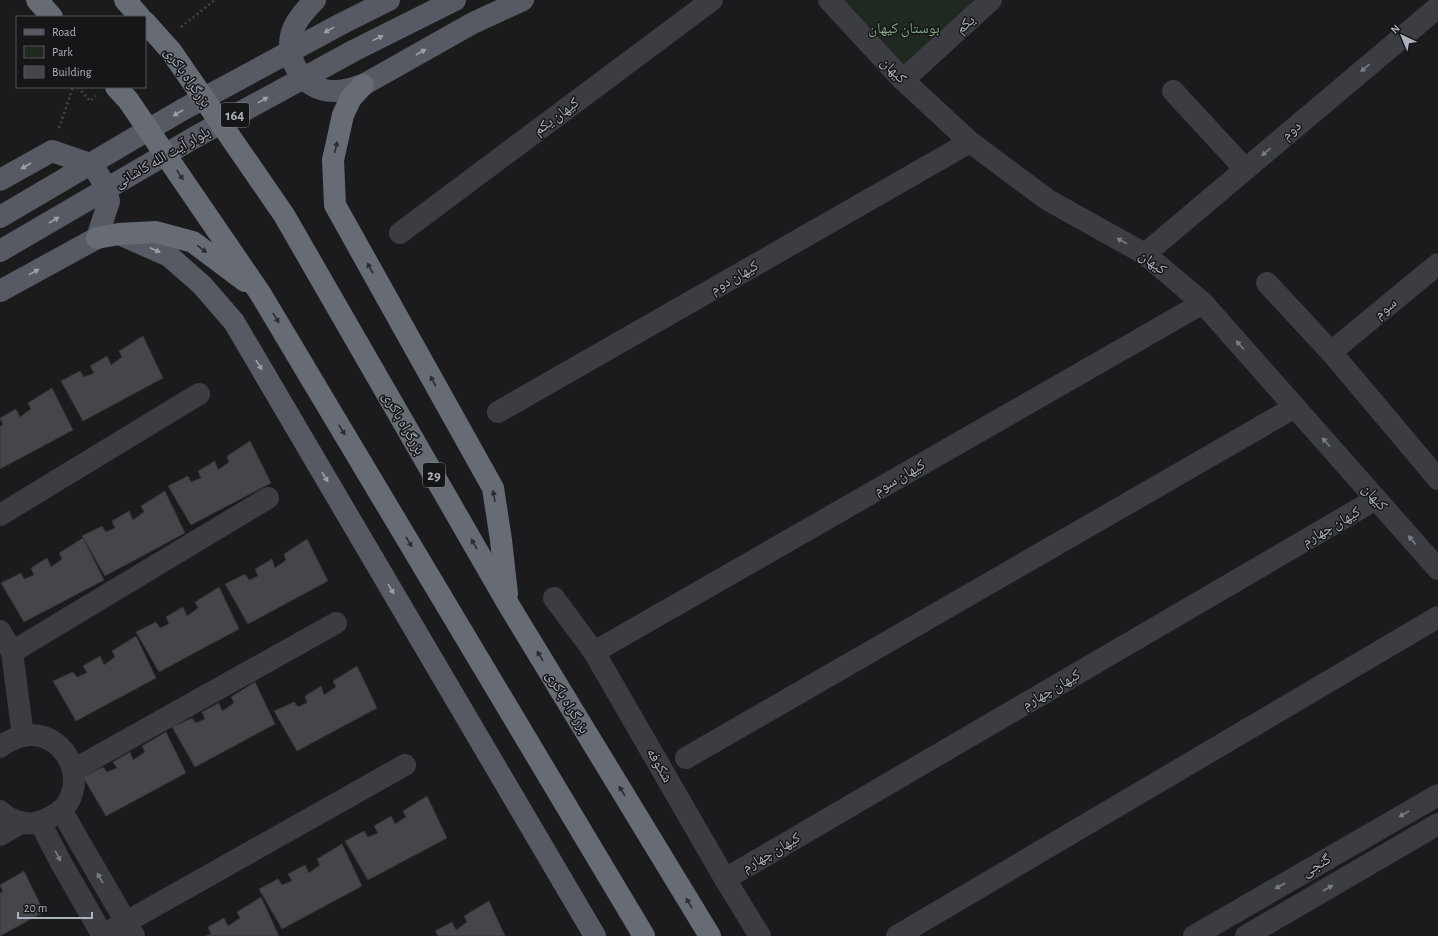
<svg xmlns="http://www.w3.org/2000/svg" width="1438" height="936" font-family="'Alegreya Sans','Noto Naskh Arabic',sans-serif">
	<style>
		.green { fill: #202921 }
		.building { fill: #45464a; stroke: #343439 }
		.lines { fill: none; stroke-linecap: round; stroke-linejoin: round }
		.path { stroke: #41444a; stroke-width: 2.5; stroke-dasharray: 2 3; stroke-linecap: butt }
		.minor { stroke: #3b3d43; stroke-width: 22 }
		.major { stroke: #575a62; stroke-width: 22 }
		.highway { stroke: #676b74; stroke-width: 22 }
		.oneway { fill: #9ba0ab }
		.oneway2 { fill: #797d86 }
		.oneway3 { fill: #2a2b2f }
		.labels { text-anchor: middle; stroke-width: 3; stroke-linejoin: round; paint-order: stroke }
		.shield { fill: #161618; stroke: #7f838c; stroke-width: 1 }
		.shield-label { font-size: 14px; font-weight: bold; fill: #acb2bd }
		.street-label { font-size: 15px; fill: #acb2bd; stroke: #161618 }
		.park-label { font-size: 15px; fill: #83a985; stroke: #161618 }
	</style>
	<rect width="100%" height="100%" fill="#1b1b1d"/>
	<!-- green -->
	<polygon class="green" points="839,0 978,0 902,68"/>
	<!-- building -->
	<g class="building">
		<polygon points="143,336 163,378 83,421 61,381 80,371 84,377 94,373 90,366 107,356 111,365 122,357 119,351"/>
		<polygon points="52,388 73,430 0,469 0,426 3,425 0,418 16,409 20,417 31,409 28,403"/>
		<polygon points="250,441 271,483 191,525 168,486 188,476 191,482 201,478 198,471 215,461 218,470 229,462 227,456"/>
		<polygon points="165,491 185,533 105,576 82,536 102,526 106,532 115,528 112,521 129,511 133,520 144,512 141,506"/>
		<polygon points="83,538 104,580 24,622 1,583 21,573 24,579 34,575 31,568 47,558 51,567 62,559 59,553"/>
		<polygon points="307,539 328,581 248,624 225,584 245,574 249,580 258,576 255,569 272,559 275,568 286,560 284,554"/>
		<polygon points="219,587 239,629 159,672 136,632 156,622 160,628 169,624 166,617 183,607 187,616 198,608 195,602"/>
		<polygon points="136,636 156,678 76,721 53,681 73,672 77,677 87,673 83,666 100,656 104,665 115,657 112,651"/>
		<polygon points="357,666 377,708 297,751 274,711 294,702 298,707 307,703 305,696 321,686 324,695 336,687 333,681"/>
		<polygon points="255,682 275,724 195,767 172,727 192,718 196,723 205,719 202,712 219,703 222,711 234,703 231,697"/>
		<polygon points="166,732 186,773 106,816 83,777 103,767 107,772 117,768 113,762 130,752 133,760 145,752 142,746"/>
		<polygon points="427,796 447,838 368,880 345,841 364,831 368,837 378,833 374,826 391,816 395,824 406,817 403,811"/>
		<polygon points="342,844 362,886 282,929 259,889 278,879 282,885 292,881 288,874 305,865 309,873 320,865 317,859"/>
		<polygon points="24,871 44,912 0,936 0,893 3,892 0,885"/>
		<polygon points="261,897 279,936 206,936 211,934 208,927 224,918 228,926 240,918 237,912"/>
		<polygon points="489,901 505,936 438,936 435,931 452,922 456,930 467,922 464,916"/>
	</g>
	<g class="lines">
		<!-- path -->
		<g class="path">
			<polyline points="181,27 215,0"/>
			<polyline points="78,87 90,101 96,96"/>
			<polyline points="59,128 73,87"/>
		</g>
		<!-- minor -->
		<g class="minor">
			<polyline points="829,0 903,80 970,142 1048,200 1145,254 1203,303 1438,569"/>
			<polyline points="903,80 991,0"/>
			<polyline points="1173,91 1245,169"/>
			<polyline points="400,233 712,0"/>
			<polyline points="1145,254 1438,7"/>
			<polyline points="1267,283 1331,352 1438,479"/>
			<polyline points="1331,352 1438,264"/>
			<polyline points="498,412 970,142"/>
			<polyline points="0,515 199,394"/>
			<polyline points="554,598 594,652 725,879 760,936"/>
			<polyline points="0,631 12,652 23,736"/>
			<polyline points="12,652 268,498"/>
			<polyline points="594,652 1203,303"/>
			<path d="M0 747C5 743 9 741 16 738 55 723 89 769 67 804 61 813 51 817 42 821 28 827 10 821 0 811"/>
			<polyline points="686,758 1295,407"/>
			<polyline points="73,770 336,623"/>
			<polyline points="61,810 134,936"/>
			<polyline points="40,822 60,861 103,936"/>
			<polyline points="0,835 21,823"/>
			<polyline points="725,879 1376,499"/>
			<polyline points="103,935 405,765"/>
			<polyline points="897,936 1438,617"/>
			<polyline points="1194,936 1438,795"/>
			<polyline points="1246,936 1438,824"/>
		</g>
		<!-- major -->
		<g class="major">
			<path d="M315 0C307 8 299 17 294 27 281 55 302 91 333 91 344 92 353 88 363 85L473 23 523 0"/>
			<polyline points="0,180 52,151 84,162 96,171 105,185 109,201 97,238 0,291"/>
			<polyline points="0,217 182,110 341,24 389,0"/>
			<polyline points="119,234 169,256 202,285 234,322 595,936"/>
			<polyline points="0,251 197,136 355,50 455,0"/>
		</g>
		<!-- highway -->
		<g class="highway">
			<polyline points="37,0 52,17"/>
			<polyline points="125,0 140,17"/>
			<polyline points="145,22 171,51 284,215 508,604 710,936"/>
			<polyline points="363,85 351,98 343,115 333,160 335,205 493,488 501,540 507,594"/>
			<polyline points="116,87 128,100 260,293 644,936"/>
			<polyline points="97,238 119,234 156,232 193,242 245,281"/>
		</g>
	</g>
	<!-- one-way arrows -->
	<defs><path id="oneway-solid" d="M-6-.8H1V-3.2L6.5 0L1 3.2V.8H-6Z"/></defs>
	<g class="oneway">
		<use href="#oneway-solid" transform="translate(329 30) rotate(151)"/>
		<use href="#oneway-solid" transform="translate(378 38) rotate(-26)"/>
		<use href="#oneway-solid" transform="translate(421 52) rotate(-30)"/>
		<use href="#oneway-solid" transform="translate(263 100) rotate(-29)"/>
		<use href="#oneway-solid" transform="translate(178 113) rotate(150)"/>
		<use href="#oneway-solid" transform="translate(26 166) rotate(150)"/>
		<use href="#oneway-solid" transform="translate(54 220) rotate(-30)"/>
		<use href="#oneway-solid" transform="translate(155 250) rotate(24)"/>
		<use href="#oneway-solid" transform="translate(34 272) rotate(-29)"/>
		<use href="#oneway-solid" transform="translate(259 365) rotate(59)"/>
		<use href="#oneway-solid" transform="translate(325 477) rotate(59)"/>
		<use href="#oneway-solid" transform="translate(391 589) rotate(59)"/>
	</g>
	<g class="oneway2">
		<use href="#oneway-solid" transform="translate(1365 68) rotate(140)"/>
		<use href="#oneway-solid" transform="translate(1266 152) rotate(140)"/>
		<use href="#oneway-solid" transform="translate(1122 241) rotate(-151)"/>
		<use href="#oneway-solid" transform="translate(1240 345) rotate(-132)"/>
		<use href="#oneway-solid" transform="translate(1326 442) rotate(-132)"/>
		<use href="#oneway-solid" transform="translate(1412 540) rotate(-131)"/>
		<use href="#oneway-solid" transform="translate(1404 814) rotate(150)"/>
		<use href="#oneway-solid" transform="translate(58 856) rotate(62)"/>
		<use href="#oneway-solid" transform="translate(100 878) rotate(-120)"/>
		<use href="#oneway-solid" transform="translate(1280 886) rotate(150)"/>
		<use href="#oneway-solid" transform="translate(1328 888) rotate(-30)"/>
	</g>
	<g class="oneway3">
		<use href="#oneway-solid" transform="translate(336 147) rotate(-77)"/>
		<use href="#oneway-solid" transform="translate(180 175) rotate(56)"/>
		<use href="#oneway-solid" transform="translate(202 249) rotate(37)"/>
		<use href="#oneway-solid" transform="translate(370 268) rotate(-119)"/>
		<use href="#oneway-solid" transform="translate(276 318) rotate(59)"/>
		<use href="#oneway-solid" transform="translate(433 381) rotate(-119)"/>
		<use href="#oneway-solid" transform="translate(342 430) rotate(59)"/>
		<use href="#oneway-solid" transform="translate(494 496) rotate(-100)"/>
		<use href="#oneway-solid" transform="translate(409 542) rotate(59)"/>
		<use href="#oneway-solid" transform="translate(474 544) rotate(-120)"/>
		<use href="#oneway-solid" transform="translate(540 656) rotate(-121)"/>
		<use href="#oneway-solid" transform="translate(622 791) rotate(-121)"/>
		<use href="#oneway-solid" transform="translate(689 903) rotate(-121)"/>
	</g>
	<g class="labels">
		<!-- shield labels -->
		<g class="shield">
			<rect x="221" y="103" width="28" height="24" rx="3"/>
			<rect x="423" y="463" width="22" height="24" rx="3"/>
		</g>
		<g class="shield-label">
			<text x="235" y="120">164</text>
			<text x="434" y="480">29</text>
		</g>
		<!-- street labels -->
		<g class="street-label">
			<text transform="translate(965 24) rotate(-42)" y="5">یکم</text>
			<text transform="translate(894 70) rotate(46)" y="5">کیهان</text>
			<text transform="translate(188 77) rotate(55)" y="5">بزرگراه باکری</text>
			<text transform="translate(556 116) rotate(-37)" y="5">کیهان یکم</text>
			<text transform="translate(1291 130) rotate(-40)" y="5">دوم</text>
			<text transform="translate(162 157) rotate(-30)" y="5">بلوار آیت الله کاشانی</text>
			<text transform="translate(1153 262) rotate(37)" y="5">کیهان</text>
			<text transform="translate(734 277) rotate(-30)" y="5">کیهان دوم</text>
			<text transform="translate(1385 308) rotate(-39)" y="5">سوم</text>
			<text transform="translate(404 423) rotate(60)" y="5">بزرگراه باکری</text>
			<text transform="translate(899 477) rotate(-30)" y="5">کیهان سوم</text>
			<text transform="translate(1375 497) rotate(49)" y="5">کیهان</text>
			<text transform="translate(1331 526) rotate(-30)" y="5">کیهان چهارم</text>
			<text transform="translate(1051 689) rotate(-30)" y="5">کیهان چهارم</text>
			<text transform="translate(568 702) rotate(59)" y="5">بزرگراه باکری</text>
			<text transform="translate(660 765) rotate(60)" y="5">شکوفه</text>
			<text transform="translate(771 852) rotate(-30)" y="5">کیهان چهارم</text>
			<text transform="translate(1316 865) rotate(-30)" y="5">گنجی</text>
		</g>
		<!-- park labels -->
		<g class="park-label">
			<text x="904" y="33">بوستان کیهان</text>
		</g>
	</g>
	<!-- legend -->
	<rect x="16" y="16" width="130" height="72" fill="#161618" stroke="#52545a"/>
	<rect x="24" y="29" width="20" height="6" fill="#575a62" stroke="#52545a"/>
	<text x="52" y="36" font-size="12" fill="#acb2bd">Road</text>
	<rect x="24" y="46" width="20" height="12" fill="#202921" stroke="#52545a"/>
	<text x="52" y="56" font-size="12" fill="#acb2bd">Park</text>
	<rect x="24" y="66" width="20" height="12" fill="#45464a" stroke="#52545a"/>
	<text x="52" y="76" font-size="12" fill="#acb2bd">Building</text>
	<!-- north arrow -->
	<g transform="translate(1402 36) rotate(316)" stroke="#161618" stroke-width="3" paint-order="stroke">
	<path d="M0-3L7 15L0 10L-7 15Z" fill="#acb2bd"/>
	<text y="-6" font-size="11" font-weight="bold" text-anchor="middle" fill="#acb2bd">N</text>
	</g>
	<!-- scale -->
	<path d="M18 912v6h74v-6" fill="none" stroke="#acb2bd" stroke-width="2"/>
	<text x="24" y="912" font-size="12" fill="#acb2bd" stroke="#161618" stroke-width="3" paint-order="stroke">20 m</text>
</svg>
